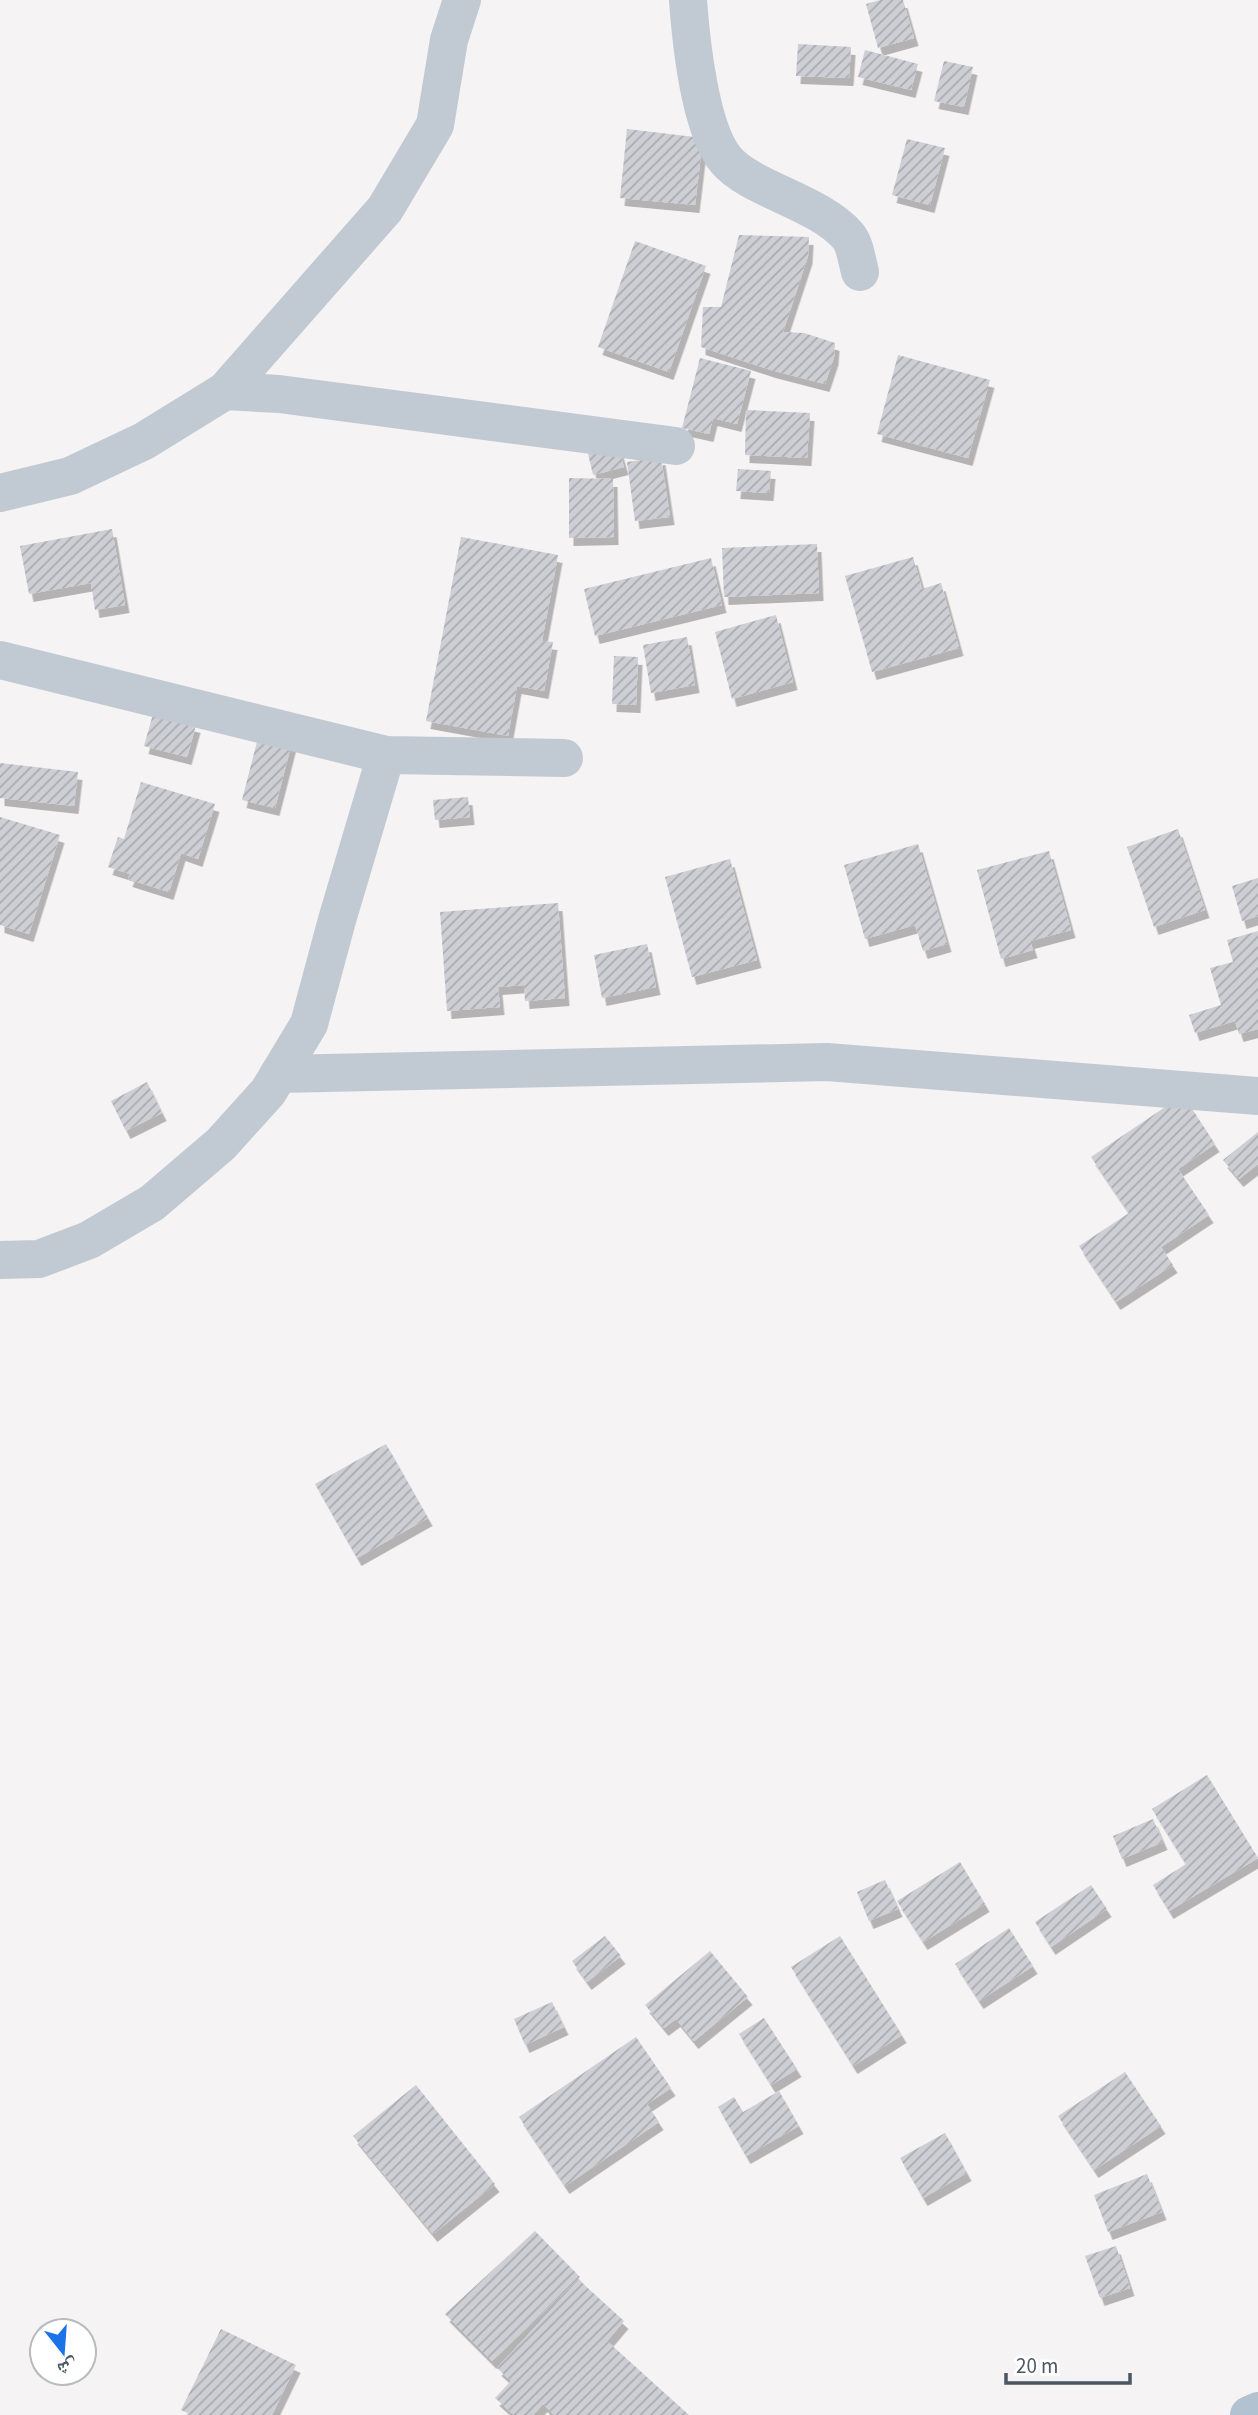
<svg xmlns="http://www.w3.org/2000/svg" width="1258" height="2415" font-family="'Source Sans 3','Noto Naskh Arabic',sans-serif">
	<style>
		.building { fill: url(#building-hatch); filter: url(#shadow) }
		.lines { fill: none; stroke-linecap: round; stroke-linejoin: round }
		.minor { stroke: #c1cad2; stroke-width: 38 }
		.primary { stroke: #b3c2d1; stroke-width: 38 }
	</style>
	<defs>
		<pattern id="building-hatch" width="6" height="6" patternUnits="userSpaceOnUse" patternTransform="scale(1.75)"><rect width="6" height="6" fill="#cdcfd5"/><path d="M-1 1l2-2M0 6l6-6M5 7l2-2" fill="none" stroke="#a8abb0"/></pattern>
		<filter id="shadow"><feDropShadow dx="4.5" dy="8" stdDeviation="0" flood-color="#0004"/></filter>
	</defs>
	<rect width="100%" height="100%" fill="#f5f3f3"/>
	<!-- building -->
	<g class="building">
		<polygon points="880,0 903,0 914,38 878,48 866,4"/>
		<polygon points="798,44 851,47 849,78 796,76"/>
		<polygon points="865,50 918,64 911,90 858,77"/>
		<polygon points="944,61 973,67 964,107 934,101"/>
		<polygon points="627,129 703,138 695,205 620,198"/>
		<polygon points="907,139 945,148 930,205 892,195"/>
		<polygon points="739,235 809,237 808,256 783,332 804,333 835,343 834,357 825,384 771,370 701,347 703,307 721,307"/>
		<polygon points="635,241 706,266 669,372 598,347"/>
		<polygon points="898,355 990,380 968,458 877,434"/>
		<polygon points="700,358 751,371 737,424 713,418 709,434 682,428"/>
		<polygon points="746,410 810,413 807,458 745,455"/>
		<polygon points="618,446 624,467 593,475 588,454"/>
		<polygon points="661,457 670,517 635,521 627,462"/>
		<polygon points="738,469 771,471 769,493 736,491"/>
		<polygon points="569,478 613,479 614,537 569,538"/>
		<polygon points="112,529 125,605 95,610 91,583 29,594 20,546"/>
		<polygon points="461,537 558,555 542,641 553,642 544,691 517,686 508,736 426,721"/>
		<polygon points="817,544 819,593 724,597 722,548"/>
		<polygon points="913,557 922,589 941,583 959,648 872,672 845,576"/>
		<polygon points="711,558 722,605 595,636 584,589"/>
		<polygon points="776,615 793,682 732,699 715,632"/>
		<polygon points="687,637 695,685 651,693 643,645"/>
		<polygon points="614,656 638,657 636,705 612,704"/>
		<polygon points="153,714 196,725 187,757 144,746"/>
		<polygon points="261,726 294,734 275,808 242,800"/>
		<polygon points="0,763 78,772 74,806 0,798"/>
		<polygon points="141,782 215,804 198,859 181,853 169,892 128,879 130,874 108,867 118,837 124,839"/>
		<polygon points="468,797 470,817 435,820 433,800"/>
		<polygon points="0,817 60,835 29,934 0,925"/>
		<polygon points="1178,829 1205,910 1154,927 1127,847"/>
		<polygon points="918,844 947,944 923,951 915,925 865,939 844,865"/>
		<polygon points="1049,851 1071,930 1030,941 1033,950 1001,959 977,870"/>
		<polygon points="730,859 757,960 692,977 665,877"/>
		<polygon points="1258,878 1258,916 1242,921 1232,886"/>
		<polygon points="558,903 565,998 525,1001 524,985 498,987 500,1007 447,1011 440,912"/>
		<polygon points="1258,931 1258,1029 1239,1034 1235,1021 1195,1033 1189,1015 1221,1005 1210,968 1233,962 1227,940"/>
		<polygon points="647,944 656,987 602,998 594,955"/>
		<polygon points="147,1082 162,1113 126,1131 111,1101"/>
		<polygon points="1183,1095 1215,1144 1178,1169 1209,1215 1161,1247 1173,1265 1116,1302 1079,1246 1129,1213 1091,1157"/>
		<polygon points="1258,1132 1258,1164 1239,1179 1223,1160"/>
		<polygon points="386,1444 428,1518 357,1558 315,1484"/>
		<polygon points="1207,1775 1258,1858 1169,1911 1153,1885 1186,1864 1152,1809"/>
		<polygon points="1153,1819 1163,1842 1122,1859 1113,1836"/>
		<polygon points="960,1862 985,1904 923,1942 897,1901"/>
		<polygon points="885,1880 898,1909 869,1921 857,1892"/>
		<polygon points="1091,1885 1107,1909 1051,1947 1035,1922"/>
		<polygon points="1009,1928 1033,1966 979,2001 955,1964"/>
		<polygon points="605,1936 621,1956 587,1982 572,1961"/>
		<polygon points="840,1936 902,2035 853,2066 791,1967"/>
		<polygon points="710,1951 748,1997 694,2041 676,2019 664,2028 645,2005"/>
		<polygon points="552,2002 564,2027 525,2045 514,2019"/>
		<polygon points="764,2018 797,2069 771,2085 739,2034"/>
		<polygon points="636,2037 671,2088 647,2104 659,2122 565,2186 519,2117"/>
		<polygon points="1125,2072 1161,2126 1094,2170 1058,2116"/>
		<polygon points="416,2085 495,2184 433,2234 353,2136"/>
		<polygon points="779,2091 799,2126 746,2156 718,2107 734,2097 743,2112"/>
		<polygon points="945,2133 967,2173 923,2198 900,2158"/>
		<polygon points="1147,2174 1162,2212 1108,2232 1094,2195"/>
		<polygon points="535,2231 580,2277 492,2361 445,2314"/>
		<polygon points="1116,2246 1130,2288 1100,2298 1085,2256"/>
		<polygon points="579,2280 624,2321 607,2341 689,2415 554,2415 543,2404 533,2415 514,2415 495,2398 511,2381 497,2368"/>
		<polygon points="221,2329 296,2365 272,2415 192,2415 181,2410"/>
	</g>
	<g class="lines">
		<!-- minor -->
		<g class="minor">
			<path d="M688 0C691 41 700 129 726 160 750 189 819 202 848 236 855 244 857 261 860 272"/>
			<polyline points="225,391 385,209 435,125 449,40 462,0"/>
			<polyline points="0,493 70,476 144,441 225,391 279,394 676,446"/>
			<polyline points="0,660 386,755 564,758"/>
			<polyline points="279,1074 827,1062 1258,1096"/>
			<polyline points="0,1260 39,1259 89,1240 152,1203 221,1144 268,1092 309,1024 337,920 386,755"/>
		</g>
		<!-- primary -->
		<polyline class="primary" points="1249,2415 1258,2411"/>
	</g>
	<!-- north arrow -->
	<g transform="translate(63 2352) rotate(163)"><circle r="33" fill="#ffffff" stroke="#b7bbc0" stroke-width="2"/>
	<path d="M0-5L12 26L0 18L-12 26Z" fill="#1a73e8"/>
	<text y="-10" font-size="19" font-weight="bold" text-anchor="middle" fill="#4a5661">ش</text>
	</g>
	<!-- scale -->
	<path d="M1006 2373v10h124v-10" fill="none" stroke="#4a5661" stroke-width="3.5"/>
	<text x="1016" y="2373" font-size="21" fill="#4a5661" stroke="#ffffff" stroke-width="5" paint-order="stroke">20 m</text>
</svg>
